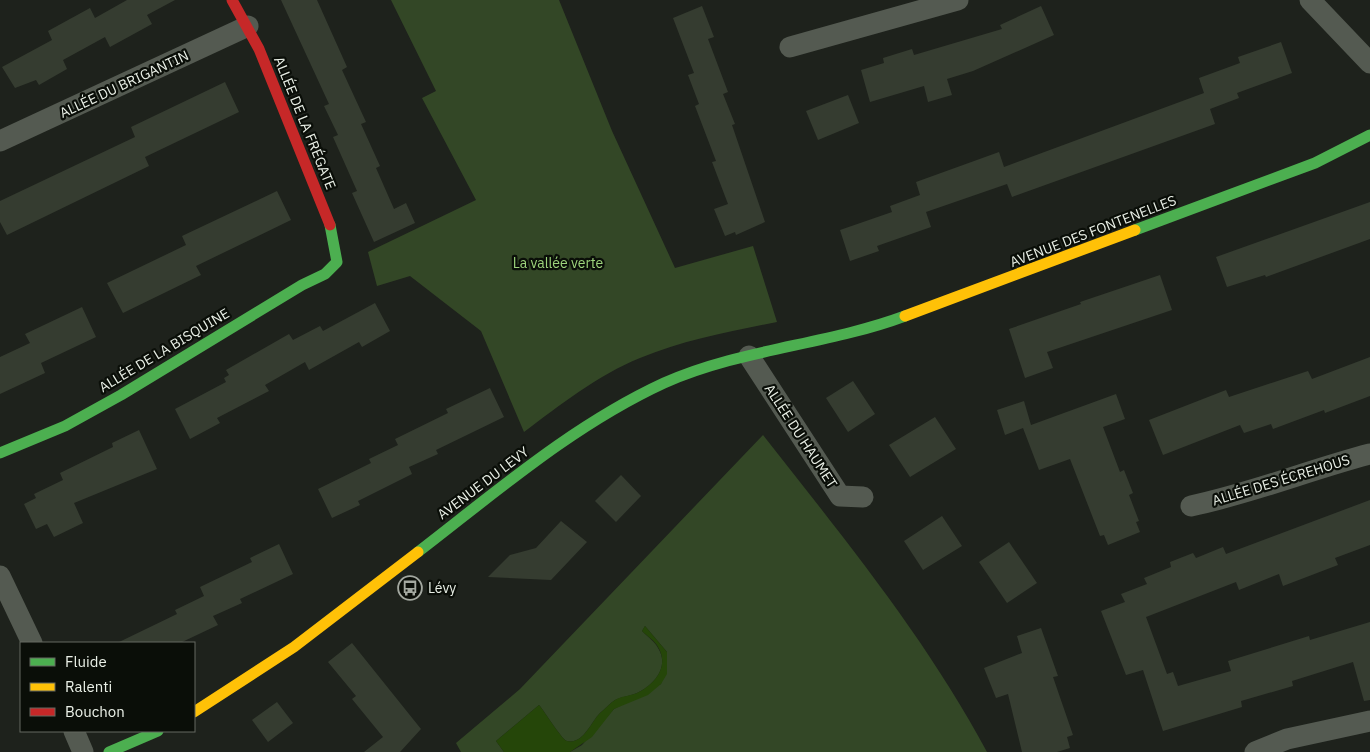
<svg xmlns="http://www.w3.org/2000/svg" width="1370" height="752" font-family="'IBM Plex Sans',sans-serif">
	<style>
		.green { fill: #334726 }
		.water { fill: #254609 }
		.building { fill: #353c30 }
		.lines { fill: none; stroke-linecap: round; stroke-linejoin: round }
		.street { stroke: #545a51; stroke-width: 21 }
		.fast { stroke: #4caf50; stroke-width: 11 }
		.slow { stroke: #ffc107; stroke-width: 11 }
		.jam { stroke: #c62828; stroke-width: 11 }
		.labels { text-anchor: middle; stroke-width: 4.5; stroke-linejoin: round; paint-order: stroke }
		.street-label { font-size: 14px; fill: #eaf0e7; stroke: #0a0e08 }
		.park-label { font-size: 14px; fill: #9dd47c; stroke: #0a0e08 }
		.poi-label { font-size: 14px; fill: #eaf0e7; stroke: #0a0e08; text-anchor: start }
	</style>
	<rect width="100%" height="100%" fill="#1e221c"/>
	<!-- green -->
	<g class="green">
		<path d="M391 0H559L612 131 675 268 753 246 777 322C731 331 684 340 640 358 598 375 560 405 524 432L481 331 410 276 377 286 368 252 476 200 422 98 436 91Z"/>
		<path d="M763 435C843 537 926 638 987 752H570L582 745 614 709 661 684 667 652 645 626 642 631C647 636 655 642 658 648 670 667 654 685 637 693 630 696 621 697 615 700 610 703 605 709 600 713 591 722 583 745 567 741 562 740 545 712 539 705L496 741 504 752H461L456 743 520 689Z"/>
	</g>
	<!-- water -->
	<path class="water" d="M645 626 667 652V674L661 684 648 695 614 709 592 737 570 752H504L496 741 539 705C545 712 562 740 567 741 583 745 591 722 600 713 605 709 610 703 615 700 621 696 630 696 637 693 654 685 670 667 658 647 655 641 647 636 642 631Z"/>
	<!-- building -->
	<g class="building">
		<polygon points="127,0 175,0 147,15 152,24 110,47 105,37 63,60 67,69 39,85 36,80 15,88 2,67 52,40 48,31 90,8 95,18"/>
		<polygon points="281,0 317,0 347,67 342,70 366,122 361,124 380,166 376,168 394,209 406,203 415,223 374,242 352,193 357,191 333,137 338,135 324,106 329,104"/>
		<polygon points="702,6 714,37 708,39 728,92 723,94 735,124 732,125 765,222 736,235 735,232 725,236 714,209 728,204 712,162 716,161 695,106 699,104 688,75 694,73 673,18"/>
		<polygon points="1041,6 1054,35 973,71 947,79 952,95 928,102 924,86 870,102 861,70 884,63 883,58 912,49 914,55 1002,29 1000,25"/>
		<polygon points="1281,42 1292,73 1237,93 1239,98 1210,109 1215,124 1012,197 1007,184 926,212 931,227 877,246 879,251 850,261 840,230 892,212 890,206 920,195 916,182 999,152 1004,167 1204,93 1199,78 1240,63 1238,57"/>
		<polygon points="225,82 239,112 145,157 149,166 7,235 0,222 0,201 135,137 131,127"/>
		<polygon points="848,95 859,123 818,140 806,111"/>
		<polygon points="277,191 291,220 196,266 201,275 123,313 107,283 186,245 182,236"/>
		<polygon points="1370,202 1370,239 1266,277 1265,275 1227,287 1216,257"/>
		<polygon points="1160,275 1172,310 1047,352 1053,368 1025,378 1009,329 1081,304 1080,302"/>
		<polygon points="375,303 390,331 362,347 359,342 309,370 305,362 265,385 269,391 217,418 220,423 190,439 175,409 226,382 224,378 229,375 226,370 289,334 293,340 320,326 323,331"/>
		<polygon points="82,307 96,337 41,363 45,373 0,394 0,357 30,343 25,334"/>
		<polygon points="1370,357 1370,396 1325,413 1324,410 1273,429 1271,424 1244,433 1240,425 1163,455 1149,420 1226,390 1229,397 1308,371 1312,379"/>
		<polygon points="853,381 875,414 848,432 826,398"/>
		<polygon points="490,388 504,417 436,450 438,454 409,467 412,474 358,501 360,505 332,518 318,489 371,463 369,459 398,445 395,439 448,413 446,409"/>
		<polygon points="1116,394 1125,419 1103,427 1120,472 1124,470 1133,493 1129,495 1139,521 1136,522 1140,532 1108,545 1104,535 1100,536 1070,459 1039,470 1023,428 1005,435 997,410 1024,401 1031,425"/>
		<polygon points="935,417 956,449 910,477 889,445"/>
		<polygon points="139,430 157,469 74,503 83,523 54,537 47,524 36,529 24,504 36,498 34,494 63,480 60,473 113,447 112,443"/>
		<polygon points="621,475 641,496 616,522 595,501"/>
		<polygon points="1370,500 1370,545 1335,558 1338,565 1283,586 1279,574 1239,590 1236,582 1146,617 1167,674 1173,672 1178,686 1231,671 1228,661 1309,636 1310,640 1370,622 1370,700 1364,701 1353,662 1292,681 1293,686 1241,701 1242,707 1163,731 1143,670 1126,675 1101,611 1125,602 1121,594 1147,584 1144,578 1171,567 1170,562 1193,553 1196,558 1223,547 1226,554"/>
		<polygon points="942,516 962,546 923,570 904,541"/>
		<polygon points="561,521 587,542 551,580 488,577 510,555 536,548"/>
		<polygon points="1009,542 1037,583 1007,603 979,562"/>
		<polygon points="279,544 293,574 240,599 242,603 213,616 218,625 180,643 117,643 177,614 175,610 204,596 200,587 252,562 250,558"/>
		<polygon points="1041,628 1058,676 1053,677 1073,735 1067,737 1070,748 1057,752 1022,752 1008,694 996,698 984,668 1022,653 1017,636"/>
		<polygon points="352,643 421,729 400,752 364,752 383,737 352,699 356,696 328,662"/>
		<polygon points="277,702 293,723 268,742 252,720"/>
	</g>
	<g class="lines">
		<!-- street -->
		<g class="street">
			<polyline points="1310,0 1370,63"/>
			<polyline points="790,47 958,0"/>
			<polyline points="0,141 248,26"/>
			<polyline points="749,356 840,496 863,497"/>
			<path d="M1191 506C1253 493 1309 470 1370 454"/>
			<polyline points="0,576 32,643"/>
			<polyline points="74,731 83,752"/>
			<polyline points="1255,752 1287,739 1370,721"/>
		</g>
		<!-- fast -->
		<g class="fast">
			<polyline points="1135,230 1315,163 1370,135"/>
			<polyline points="0,453 65,426 121,395 302,285 325,274 337,262 330,225"/>
			<path d="M418 552C496 492 573 425 664 383 740 349 827 345 905 316"/>
			<polyline points="109,752 158,731"/>
		</g>
		<!-- slow -->
		<g class="slow">
			<polyline points="905,316 1135,230"/>
			<polyline points="194,712 294,647 418,552"/>
		</g>
		<!-- jam -->
		<polyline class="jam" points="232,0 259,49 330,225"/>
	</g>
	<!-- icons -->
	<defs>
		<g id="bus-ring" transform="scale(1.25)"><circle r="9.5" fill="#0a0e08" stroke="#a3a8a0" stroke-width="1.5"/><path d="M-5-6H5V4H4V6H2V4H-2V6H-4V4H-5ZM-3.5-4V0h7V-4ZM-3.5 1.2v1.5H-2V1.2ZM2 1.2v1.5H3.5V1.2Z" fill="#a3a8a0"/></g>
	</defs>
	<g fill-rule="evenodd">
		<use href="#bus-ring" x="410" y="588"/>
	</g>
	<g class="labels">
		<!-- street labels -->
		<g class="street-label">
			<text transform="translate(124 84) rotate(-25)" y="5">ALLÉE DU BRIGANTIN</text>
			<text transform="translate(305 123) rotate(68)" y="5">ALLÉE DE LA FRÉGATE</text>
			<text transform="translate(1093 231) rotate(-21)" y="5">AVENUE DES FONTENELLES</text>
			<text transform="translate(164 350) rotate(-31)" y="5">ALLÉE DE LA BISQUINE</text>
			<text transform="translate(801 436) rotate(57)" y="5">ALLÉE DU HAUMET</text>
			<text transform="translate(1281 480) rotate(-17)" y="5">ALLÉE DES ÉCREHOUS</text>
			<text transform="translate(483 483) rotate(-37)" y="5">AVENUE DU LEVY</text>
		</g>
		<!-- park labels -->
		<g class="park-label">
			<text x="558" y="268">La vallée verte</text>
		</g>
		<!-- poi labels -->
		<g class="poi-label">
			<text x="428" y="593">Lévy</text>
		</g>
	</g>
	<!-- legend -->
	<rect x="20" y="642" width="175" height="90" fill="#0a0e08" stroke="#646861"/>
	<rect x="30" y="658" width="25" height="8" fill="#4caf50" stroke="#646861"/>
	<text x="65" y="667" font-size="15" fill="#eaf0e7">Fluide</text>
	<rect x="30" y="683" width="25" height="8" fill="#ffc107" stroke="#646861"/>
	<text x="65" y="692" font-size="15" fill="#eaf0e7">Ralenti</text>
	<rect x="30" y="708" width="25" height="8" fill="#c62828" stroke="#646861"/>
	<text x="65" y="717" font-size="15" fill="#eaf0e7">Bouchon</text>
</svg>
